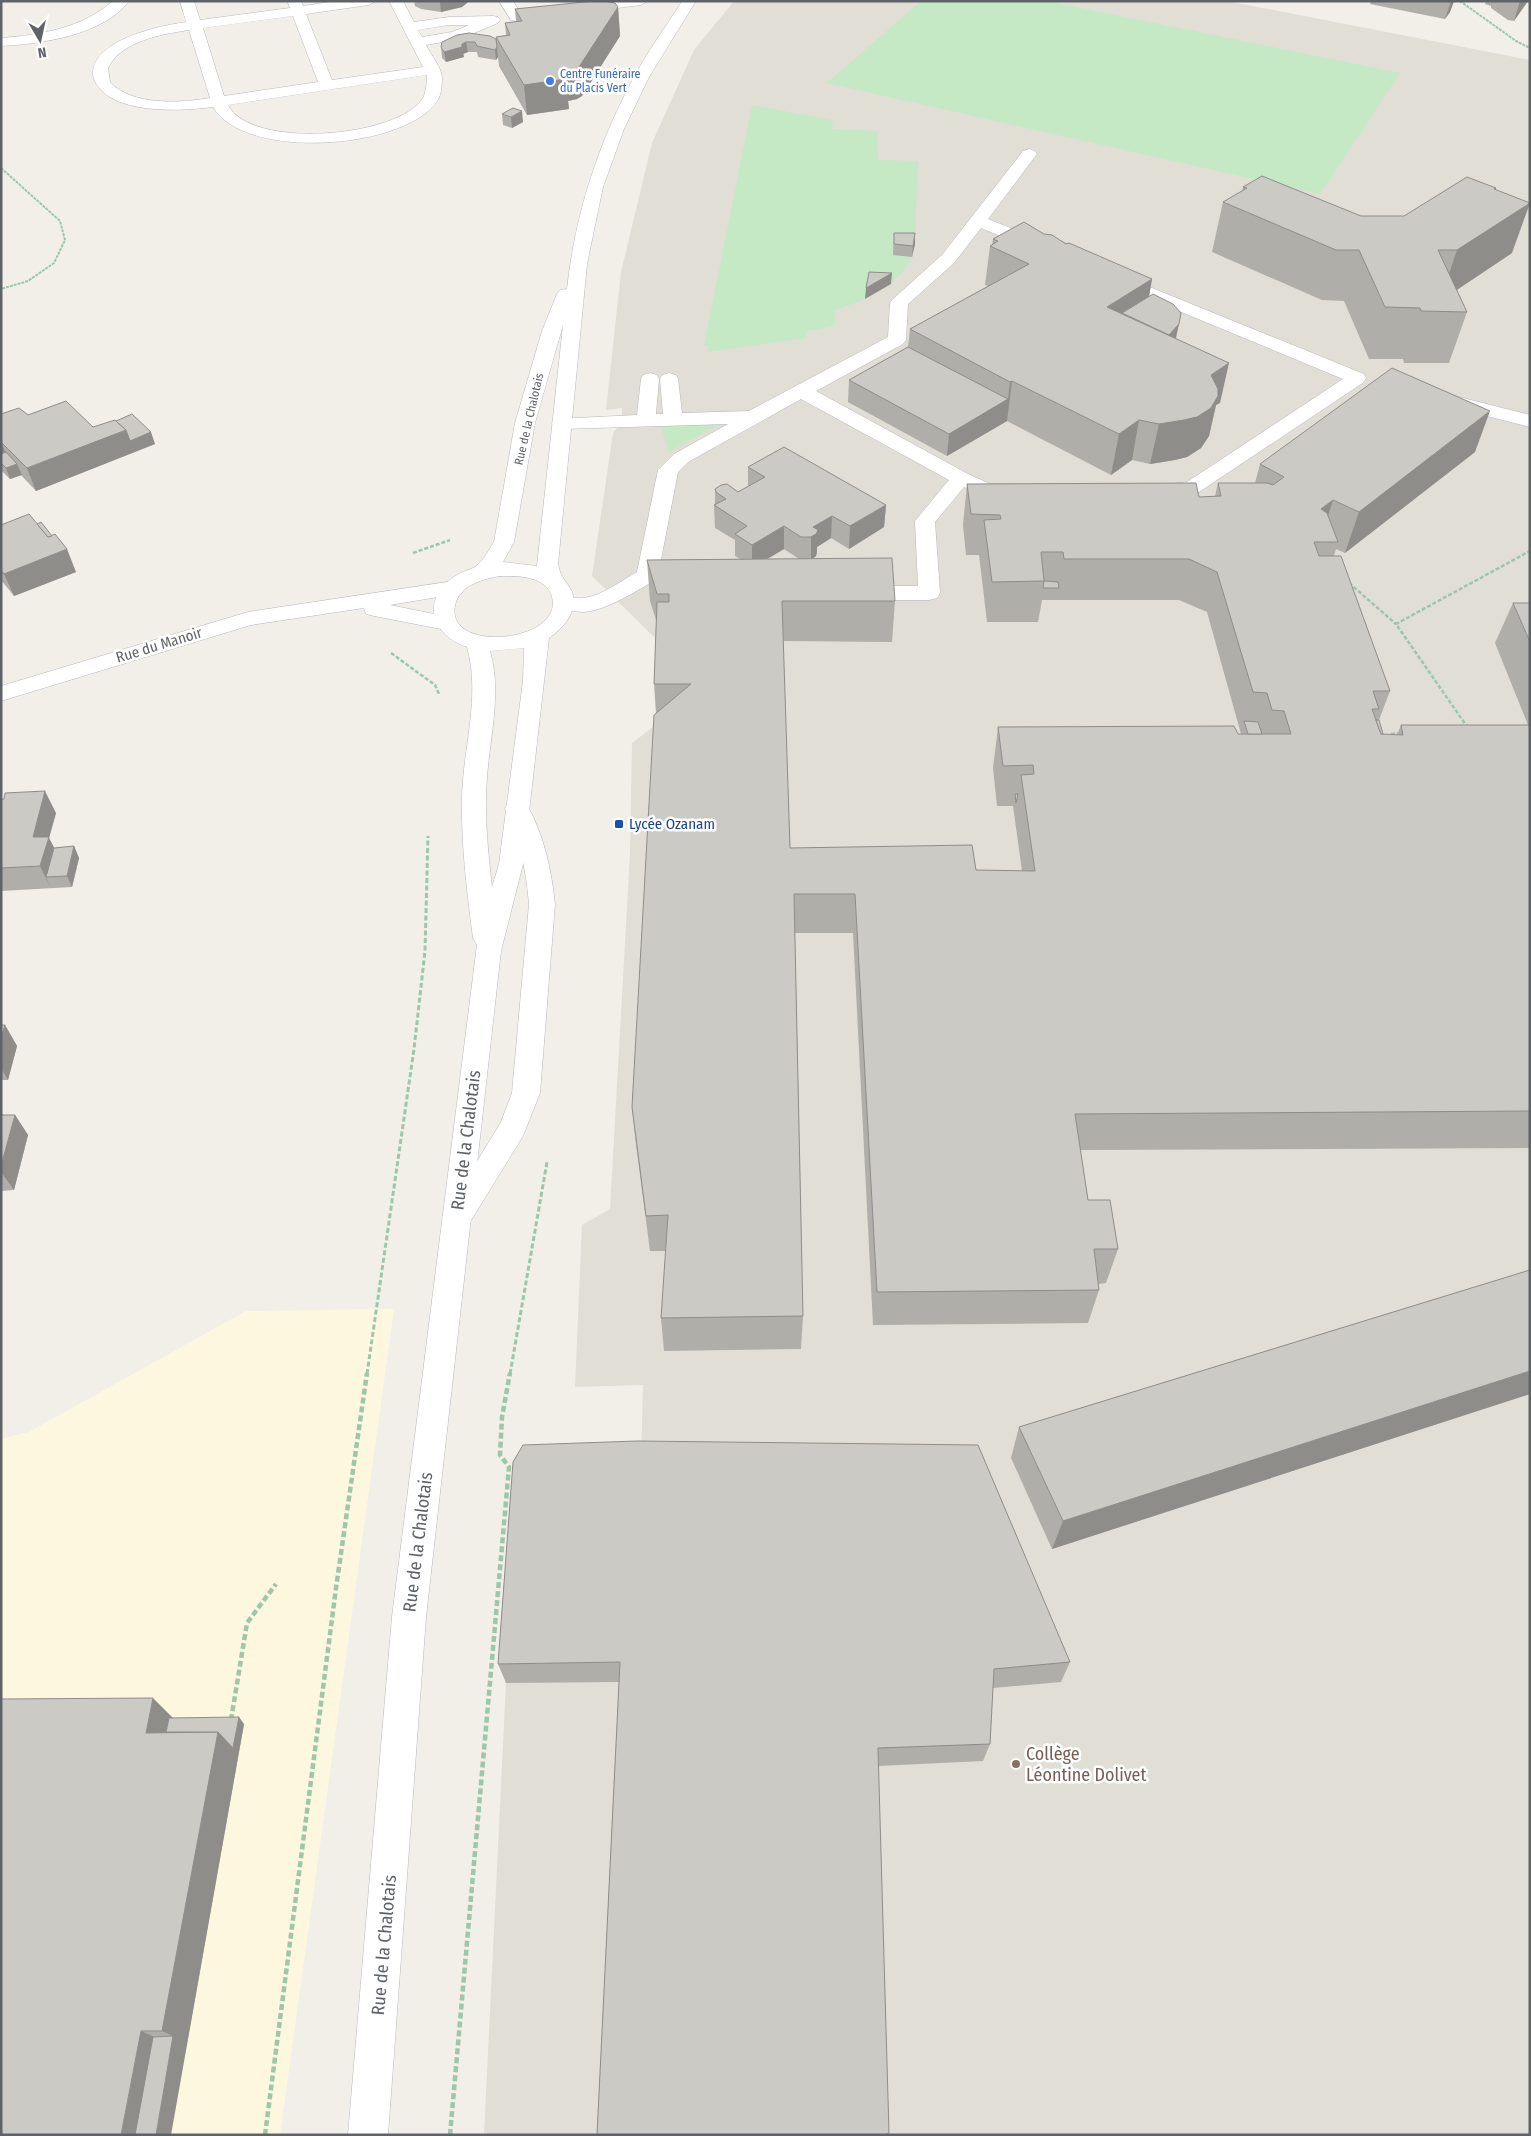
<svg xmlns="http://www.w3.org/2000/svg" width="1531" height="2136" font-family="'Fira Sans Condensed',sans-serif">
	<style>
		.commercial { fill: #fef7e0 }
		.education { fill: #e1ded6 }
		.green { fill: #c5e8c5 }
		.lines { fill: none; stroke-linecap: round; stroke-linejoin: round }
		.service-casing { stroke: #b5b8bc; stroke-width: 1 }
		.minor-casing { stroke: #b5b8bc; stroke-width: 1 }
		.secondary-casing { stroke: #b6babf; stroke-width: 1 }
		.path-far3 { stroke: #9cc7a9; stroke-width: 2; stroke-dasharray: 3 1; stroke-linecap: butt }
		.path-far2 { stroke: #9cc7a9; stroke-width: 2.5; stroke-dasharray: 4 2; stroke-linecap: butt }
		.path-far1 { stroke: #9cc7a9; stroke-width: 3; stroke-dasharray: 5 2.5; stroke-linecap: butt }
		.path { stroke: #9cc7a9; stroke-width: 4.5; stroke-dasharray: 6 3; stroke-linecap: butt }
		.service { fill: #fff; fill-rule: evenodd }
		.minor { fill: #fff; fill-rule: evenodd }
		.secondary { fill: #fff; fill-rule: evenodd }
		.wall { fill: #afaea9; fill-rule: evenodd }
		.shaded-wall { fill: #8f8d8a }
		.building { fill: #cccac5; stroke: #8f8d8a }
		.shop-dot { fill: #3f7fe0; stroke: #fff; stroke-width: 2 }
		.transit-dot { fill: #1a4fb4; stroke: #fff; stroke-width: 2 }
		.education-dot { fill: #8d6e63; stroke: #fff; stroke-width: 2 }
		.labels { text-anchor: middle; stroke-width: 5; stroke-linejoin: round; paint-order: stroke }
		.far-shop-label { font-size: 12px; fill: #366cbe; stroke: #fff; text-anchor: start }
		.far-street-label { font-size: 12px; fill: #5f6368; stroke: #fff }
		.street-label { font-size: 15px; fill: #5f6368; stroke: #fff }
		.transit-label { font-size: 15px; fill: #164399; stroke: #fff; text-anchor: start }
		.near-street-label { font-size: 18px; fill: #5f6368; stroke: #fff }
		.near-education-label { font-size: 18px; fill: #785e54; stroke: #fff; text-anchor: start }
	</style>
	<rect width="100%" height="100%" fill="#f1efe8"/>
	<!-- commercial -->
	<polygon class="commercial" points="394,1309 280,2135 1,2135 1,1439 29,1432 246,1311"/>
	<!-- education -->
	<polygon class="education" points="734,1 1227,1 1530,60 1530,2135 484,2135 506,1683 520,1486 641,1465 643,1385 575,1387 582,1225 610,1209 630,854 632,743 657,724 660,643 592,576 613,433 622,422 622,408 606,410 621,272 652,143 694,50"/>
	<!-- green -->
	<g class="green">
		<polygon points="921,1 1047,1 1400,73 1320,194 827,83"/>
		<path d="M752 105 832 120 833 129 877 131 878 160 918 161 915 244H894L893 255 912 257C897 287 866 300 835 310L834 326 806 331 805 338 708 352 709 346H704Z"/>
		<polygon points="717,422 718,425 669,452 662,430 664,426 670,424"/>
	</g>
	<g class="lines">
		<!-- service casing -->
		<g class="service-casing">
			<g id="service">
				<path d="M113 1H129C104 35 41 44 1 46V38C41 35 82 28 113 1Z"/>
				<path d="M180 1H194L200 20 290 8 287 1H301L303 6 336 1H376L369 5 306 14 332 80 423 67 389 1H403L414 22 449 17 493 16 498 17 500 20 498 23 460 39 426 45C431 55 442 68 442 78 442 84 441 95 438 100 406 150 244 161 213 107 184 111 134 113 108 96 101 91 94 83 93 75 92 39 160 26 186 22ZM293 16 318 82 224 96 203 28ZM449 25H469L452 32 422 37 418 30ZM189 30 210 98C180 103 132 106 110 82L108 68C121 41 162 34 189 30ZM427 75C427 81 426 93 423 98 398 138 250 150 228 105Z"/>
				<polygon points="499,1 513,1 520,12 606,1 648,1 641,5 516,21 511,20"/>
				<path d="M1029 149 1035 151 1037 154 988 219 1045 242 1048 246 1045 250 1039 251 1033 250 981 228 954 263 908 304 906 340 903 344 816 391 968 474 1017 496 1020 500 1017 504 1010 506 964 487 935 522 940 593 937 598 929 600H857L849 598 846 593 849 588 857 586H918L915 521 949 480 801 399 688 462 678 472 658 575 655 580C636 591 606 611 583 612 575 612 565 609 556 607L553 602 556 597C566 595 574 599 584 598 603 595 621 581 637 572L658 470 674 454 728 424 562 429 555 427 552 423 555 419 637 415 641 379 643 375 650 373 657 375 659 379 656 414H663L660 379 662 375 669 373 676 375 678 379 682 413 749 411 888 337 890 303 893 299 942 255 1023 151Z"/>
				<polygon points="1115,273 1364,374 1366,378 1364,382 1199,492 1160,496 1153,494 1150,490 1153,486 1187,482 1343,379 1109,282 1106,278 1109,274"/>
				<polygon points="1451,395 1530,415 1530,427 1444,405 1441,401 1444,397"/>
				<path d="M517 800 526 803C544 835 551 868 555 904L540 1093 523 1136 467 1227 457 1231 447 1227 442 1218 500 1124 512 1093 529 904C526 869 520 841 505 809L508 803Z"/>
			</g>
		</g>
		<!-- minor casing -->
		<g class="minor-casing">
			<polygon id="minor" points="454,581 462,583 465,588 462,593 390,605 454,618 457,623 454,628 446,630 374,616 366,614 364,608 251,625 1,701 1,686 248,612"/>
		</g>
		<!-- secondary casing -->
		<g class="secondary-casing">
			<path id="secondary" d="M682 1H696L649 77 624 129 603 187 587 264 558 564C561 580 566 579 572 592 579 610 563 629 549 638L523 864 501 951 426 1617 388 2135H348L392 1617 477 945 473 938C467 891 461 845 462 798 463 747 481 697 467 647 453 642 444 636 437 623 427 605 441 584 457 575 463 571 470 570 475 567 484 560 488 551 494 542L515 423 542 331 557 294 560 290 567 289C575 215 598 144 633 79 647 52 666 27 682 1ZM563 325 537 566 503 562 514 542 535 423ZM500 576C516 576 543 575 551 594 570 643 439 656 456 602 462 584 484 579 500 576ZM524 648 523 681 499 864 492 887C488 851 484 814 487 777 490 736 502 692 490 651Z"/>
		</g>
		<!-- path-far3 -->
		<g class="path-far3">
			<polyline points="1460,1 1516,41 1530,48"/>
			<polyline points="1,168 60,221 65,240 54,263 28,281 1,289"/>
		</g>
		<!-- path-far2 -->
		<g class="path-far2">
			<polyline points="413,553 450,540"/>
			<polyline points="1349,583 1396,624"/>
			<polyline points="391,653 435,685 439,694"/>
			<polyline points="1468,728 1396,624 1530,551"/>
			<polyline points="1391,734 1401,733"/>
		</g>
		<!-- path-far1 -->
		<g class="path-far1">
			<polyline points="367,1374 414,1049 425,951 428,836"/>
			<polyline points="510,1374 547,1162"/>
		</g>
		<!-- path -->
		<g class="path">
			<polyline points="231,1720 247,1623 276,1584"/>
			<polyline points="265,2135 336,1588 367,1373"/>
			<polyline points="450,2135 509,1467 500,1455 502,1417 510,1373"/>
		</g>
		<!-- service -->
		<use href="#service" class="service"/>
		<!-- minor -->
		<use href="#minor" class="minor"/>
		<!-- secondary -->
		<use href="#secondary" class="secondary"/>
	</g>
	<!-- wall -->
	<g class="wall">
		<polygon points="414,1 468,1 467,3 462,7 441,12 421,9 415,6"/>
		<polygon points="1371,1 1454,1 1450,12 1445,19 1370,4"/>
		<polygon points="1486,1 1528,1 1514,21 1508,20 1491,8 1491,6 1485,4"/>
		<polygon points="618,7 620,36 582,96 577,99 568,101 569,109 527,115 499,66 498,57 496,60 478,57 477,52 468,52 463,54 464,57 446,62 442,58 441,47 442,42 496,39 496,37 506,35 505,23 516,22 515,9"/>
		<polygon points="502,114 523,122 512,128 503,125"/>
		<polygon points="1243,187 1361,216 1404,216 1496,188 1495,189 1512,253 1457,290 1467,312 1449,363 1404,363 1403,359 1369,359 1344,301 1322,300 1212,252 1223,202 1242,191"/>
		<polygon points="894,233 915,244 912,257 893,255"/>
		<polygon points="1044,234 1152,279 1149,297 1181,313 1176,338 1220,403 1216,405 1209,436 1201,448 1187,457 1175,460 1150,464 1132,460 1111,475 1007,421 947,456 848,402 849,380 908,347 910,329 988,286 985,285 990,246 992,245 993,239"/>
		<polygon points="1,414 28,415 93,427 155,444 36,491 21,475 10,479 1,470"/>
		<path d="M1475 452 1345 553 1336 549 1334 556 1390 691 1379 720 1383 734 1397 735 1401 725H1528L1495 643 1513 603H1530V1148L1080 1150 1088 1200 1118 1249 1106 1283 1098 1284 1099 1290 1088 1323 873 1325 853 933H795L803 1316 801 1349 664 1351 661 1318 666 1251H650L636 1144 632 1107 656 714 654 684 657 623 650 601 647 560 740 559 735 556V540L715 528 714 505H715V489L738 492 748 486V467L886 505 884 527 849 549 831 538 817 547V552L816 556 812 559 895 601 892 642 783 641 790 848 976 870 1022 871 1013 806H997L993 768 998 727 1241 734 1207 612 1179 600H1042L1038 622H987L979 555H966L963 525 967 484 1199 497 1215 496 1218 483H1255L1260 464ZM784 549 799 559H767Z"/>
		<polygon points="1,525 76,572 14,596 1,580"/>
		<polygon points="1,799 56,813 49,838 54,848 74,846 79,858 72,887 1,891"/>
		<polygon points="1,1025 5,1025 17,1046 8,1080 1,1080"/>
		<polygon points="1,1113 3,1115 15,1115 28,1135 14,1190 1,1191"/>
		<polygon points="1530,1270 1530,1394 1052,1549 1011,1458 1019,1427"/>
		<polygon points="513,1462 1070,1662 1061,1682 993,1688 990,1744 983,1761 878,1766 889,2133 887,2135 597,2135 619,1682 506,1683 498,1664"/>
		<polygon points="173,1718 244,1724 187,2043 1,2135"/>
	</g>
	<!-- shaded-wall -->
	<g class="shaded-wall">
		<polygon points="443,1 468,1 467,3 462,7 441,12 440,2"/>
		<polygon points="1451,1 1454,1 1450,12 1445,19"/>
		<polygon points="1520,1 1528,1 1514,21"/>
		<polygon points="618,7 620,36 582,96 577,99 568,101 569,109 527,115 524,85"/>
		<polygon points="466,42 468,52 463,54 462,44"/>
		<polygon points="462,47 464,57 446,62 444,52"/>
		<polygon points="497,47 498,57 496,60 495,50"/>
		<polygon points="522,111 523,122 512,128 511,117"/>
		<polygon points="1496,188 1479,236 1530,203 1512,253 1440,301 1457,250 1494,189"/>
		<polygon points="915,233 915,244 912,257 913,246"/>
		<polygon points="892,273 891,284 865,299 866,288"/>
		<polygon points="1152,279 1145,319 1122,333 1107,307"/>
		<polygon points="1179,324 1174,346 1151,346"/>
		<polygon points="1229,363 1220,403 1216,405 1209,436 1201,448 1187,457 1175,460 1150,464 1159,424 1211,375"/>
		<polygon points="1012,381 1007,421 947,456 949,434 1008,399 1010,382"/>
		<polygon points="1490,411 1475,452 1345,553 1359,512"/>
		<polygon points="1139,420 1132,460 1111,475 1119,434"/>
		<polygon points="126,430 151,432 155,444 36,491 27,468"/>
		<polygon points="1,442 11,464 1,463"/>
		<polygon points="17,464 22,475 10,479 6,468"/>
		<polygon points="1333,500 1320,541 1321,509"/>
		<polygon points="886,505 884,527 849,549 850,526"/>
		<polygon points="832,516 831,538 817,547 817,552 816,556 811,560 811,537 813,527"/>
		<polygon points="784,526 784,549 752,568 752,545"/>
		<polygon points="67,549 76,572 14,596 4,574"/>
		<polygon points="45,791 56,813 49,838 60,859 46,877 51,888 40,866 33,837"/>
		<polygon points="74,846 79,858 72,887 67,876"/>
		<polygon points="5,1025 17,1046 8,1080 1,1068 1,1038"/>
		<polygon points="15,1115 28,1135 14,1190 1,1172 1,1166"/>
		<polygon points="1530,1371 1530,1394 1052,1549 1063,1521"/>
		<polygon points="153,1698 177,1722 171,1749 146,1733"/>
		<polygon points="239,1717 244,1724 171,2135 156,2135 173,2036 162,2031 218,1732"/>
		<polygon points="141,2031 168,2043 151,2135 121,2135"/>
	</g>
	<!-- building -->
	<g class="building">
		<polygon points="594,1 603,1 615,3 618,7 579,67 575,70 563,72 566,79 524,85 496,37 510,35 505,23 522,21 515,9"/>
		<polygon points="469,33 490,36 496,39 497,47 495,50 477,46 475,42 466,42 462,44 462,47 444,52 441,47 442,42 457,35"/>
		<polygon points="513,108 522,111 511,117 502,114"/>
		<polygon points="1262,176 1361,216 1404,216 1467,177 1496,188 1494,189 1530,203 1457,250 1438,250 1467,312 1421,311 1420,308 1385,307 1359,250 1336,250 1223,202 1247,188 1243,187"/>
		<polygon points="1024,222 1044,234 1052,235 1066,244 1069,243 1152,279 1107,307 1229,363 1211,375 1218,389 1218,396 1211,408 1197,417 1184,420 1159,424 1139,420 1119,434 1012,381 1010,382 910,329 1029,264 990,246 998,241 993,239"/>
		<polygon points="894,233 915,233 913,246 894,244"/>
		<polygon points="869,272 892,273 866,288"/>
		<polygon points="1153,294 1173,304 1181,313 1179,324 1169,335 1122,313"/>
		<polygon points="908,347 1008,399 949,434 849,380"/>
		<polygon points="1392,368 1490,411 1359,512 1333,500 1321,509 1327,513 1338,542 1314,542 1319,556 1341,556 1390,691 1373,691 1379,709 1372,709 1381,734 1403,735 1401,725 1530,725 1530,1111 1075,1114 1088,1200 1110,1200 1118,1249 1094,1249 1099,1290 877,1292 855,894 794,894 803,1316 661,1318 668,1215 646,1216 632,1107 654,715 691,684 654,684 657,602 669,602 669,594 657,594 647,560 892,558 895,601 782,601 790,848 972,845 976,870 1035,871 1021,775 1034,774 1033,765 1003,766 998,727 1234,726 1238,734 1291,734 1284,711 1272,710 1267,693 1253,692 1217,572 1189,559 1064,559 1063,552 1041,552 1044,581 992,582 984,520 1001,519 1000,515 971,514 967,484 1196,483 1199,497 1221,496 1218,483 1267,483 1273,485 1284,477 1260,464"/>
		<polygon points="66,401 93,427 115,420 126,430 27,468 1,442 1,414 19,408 28,415"/>
		<polygon points="132,414 151,432 130,441 126,430 116,421"/>
		<polygon points="784,447 886,505 850,526 832,516 813,527 818,530 816,534 811,537 801,537 784,526 752,545 735,534 747,526 714,505 726,499 716,492 715,489 721,485 727,484 738,492 765,477 748,467"/>
		<polygon points="6,452 17,464 6,468 1,463 1,454"/>
		<polygon points="29,514 48,537 55,534 67,549 4,574 1,570 1,525"/>
		<polygon points="41,522 52,536 48,537 37,524"/>
		<polygon points="1044,581 1058,582 1059,588 1043,588"/>
		<polygon points="1513,603 1530,603 1530,642"/>
		<polygon points="1376,720 1379,720 1383,734 1381,734"/>
		<polygon points="1244,721 1258,722 1262,734 1248,734"/>
		<polygon points="45,791 33,837 49,837 40,866 1,868 1,799 4,799 5,793"/>
		<polygon points="1015,794 1018,794 1016,803"/>
		<polygon points="74,846 67,876 46,877 54,848"/>
		<polygon points="1,1025 5,1025 1,1038"/>
		<polygon points="1,1113 3,1115 15,1115 1,1166"/>
		<polygon points="1530,1270 1530,1371 1063,1521 1019,1427"/>
		<polygon points="637,1441 978,1445 1070,1662 994,1669 990,1744 878,1748 889,2133 885,2135 597,2135 620,1662 498,1664 513,1462 523,1445"/>
		<polygon points="153,1698 146,1733 218,1732 162,2031 141,2031 121,2135 1,2135 1,1699"/>
		<polygon points="239,1717 233,1748 218,1732 166,1732 169,1718"/>
		<polygon points="173,2036 156,2135 135,2135 153,2037"/>
	</g>
	<!-- markers -->
	<circle class="shop-dot" cx="550" cy="81" r="5"/>
	<rect class="transit-dot" x="614" y="819" width="10" height="10" rx="2.5"/>
	<circle class="education-dot" cx="1016" cy="1764" r="5"/>
	<g class="labels">
		<!-- far-shop labels -->
		<g class="far-shop-label">
			<text x="560" y="78">Centre Funéraire<tspan x="560" dy="14">du Placis Vert</tspan></text>
		</g>
		<!-- far-street labels -->
		<g class="far-street-label">
			<text transform="translate(529 419) rotate(-77)" y="4">Rue de la Chalotais</text>
		</g>
		<!-- street labels -->
		<g class="street-label">
			<text transform="translate(159 645) rotate(-17)" y="5">Rue du Manoir</text>
		</g>
		<!-- transit labels -->
		<g class="transit-label">
			<text x="629" y="829">Lycée Ozanam</text>
		</g>
		<!-- near-street labels -->
		<g class="near-street-label">
			<text transform="translate(466 1140) rotate(-83)" y="6">Rue de la Chalotais</text>
			<text transform="translate(418 1542) rotate(-83)" y="6">Rue de la Chalotais</text>
			<text transform="translate(384 1945) rotate(-85)" y="6">Rue de la Chalotais</text>
		</g>
		<!-- near-education labels -->
		<g class="near-education-label">
			<text x="1026" y="1760">Collège<tspan x="1026" dy="21">Léontine Dolivet</tspan></text>
		</g>
	</g>
	<!-- border -->
	<rect width="1531" height="2136" fill="none" stroke="#5f6368" stroke-width="5"/>
	<!-- north arrow -->
	<g transform="translate(40 40) rotate(171)" stroke="#ffffff" stroke-width="4" paint-order="stroke">
	<path d="M0-4L9 19L0 12L-9 19Z" fill="#5f6368"/>
	<text y="-8" font-size="14" font-weight="bold" text-anchor="middle" fill="#5f6368">N</text>
	</g>
</svg>
